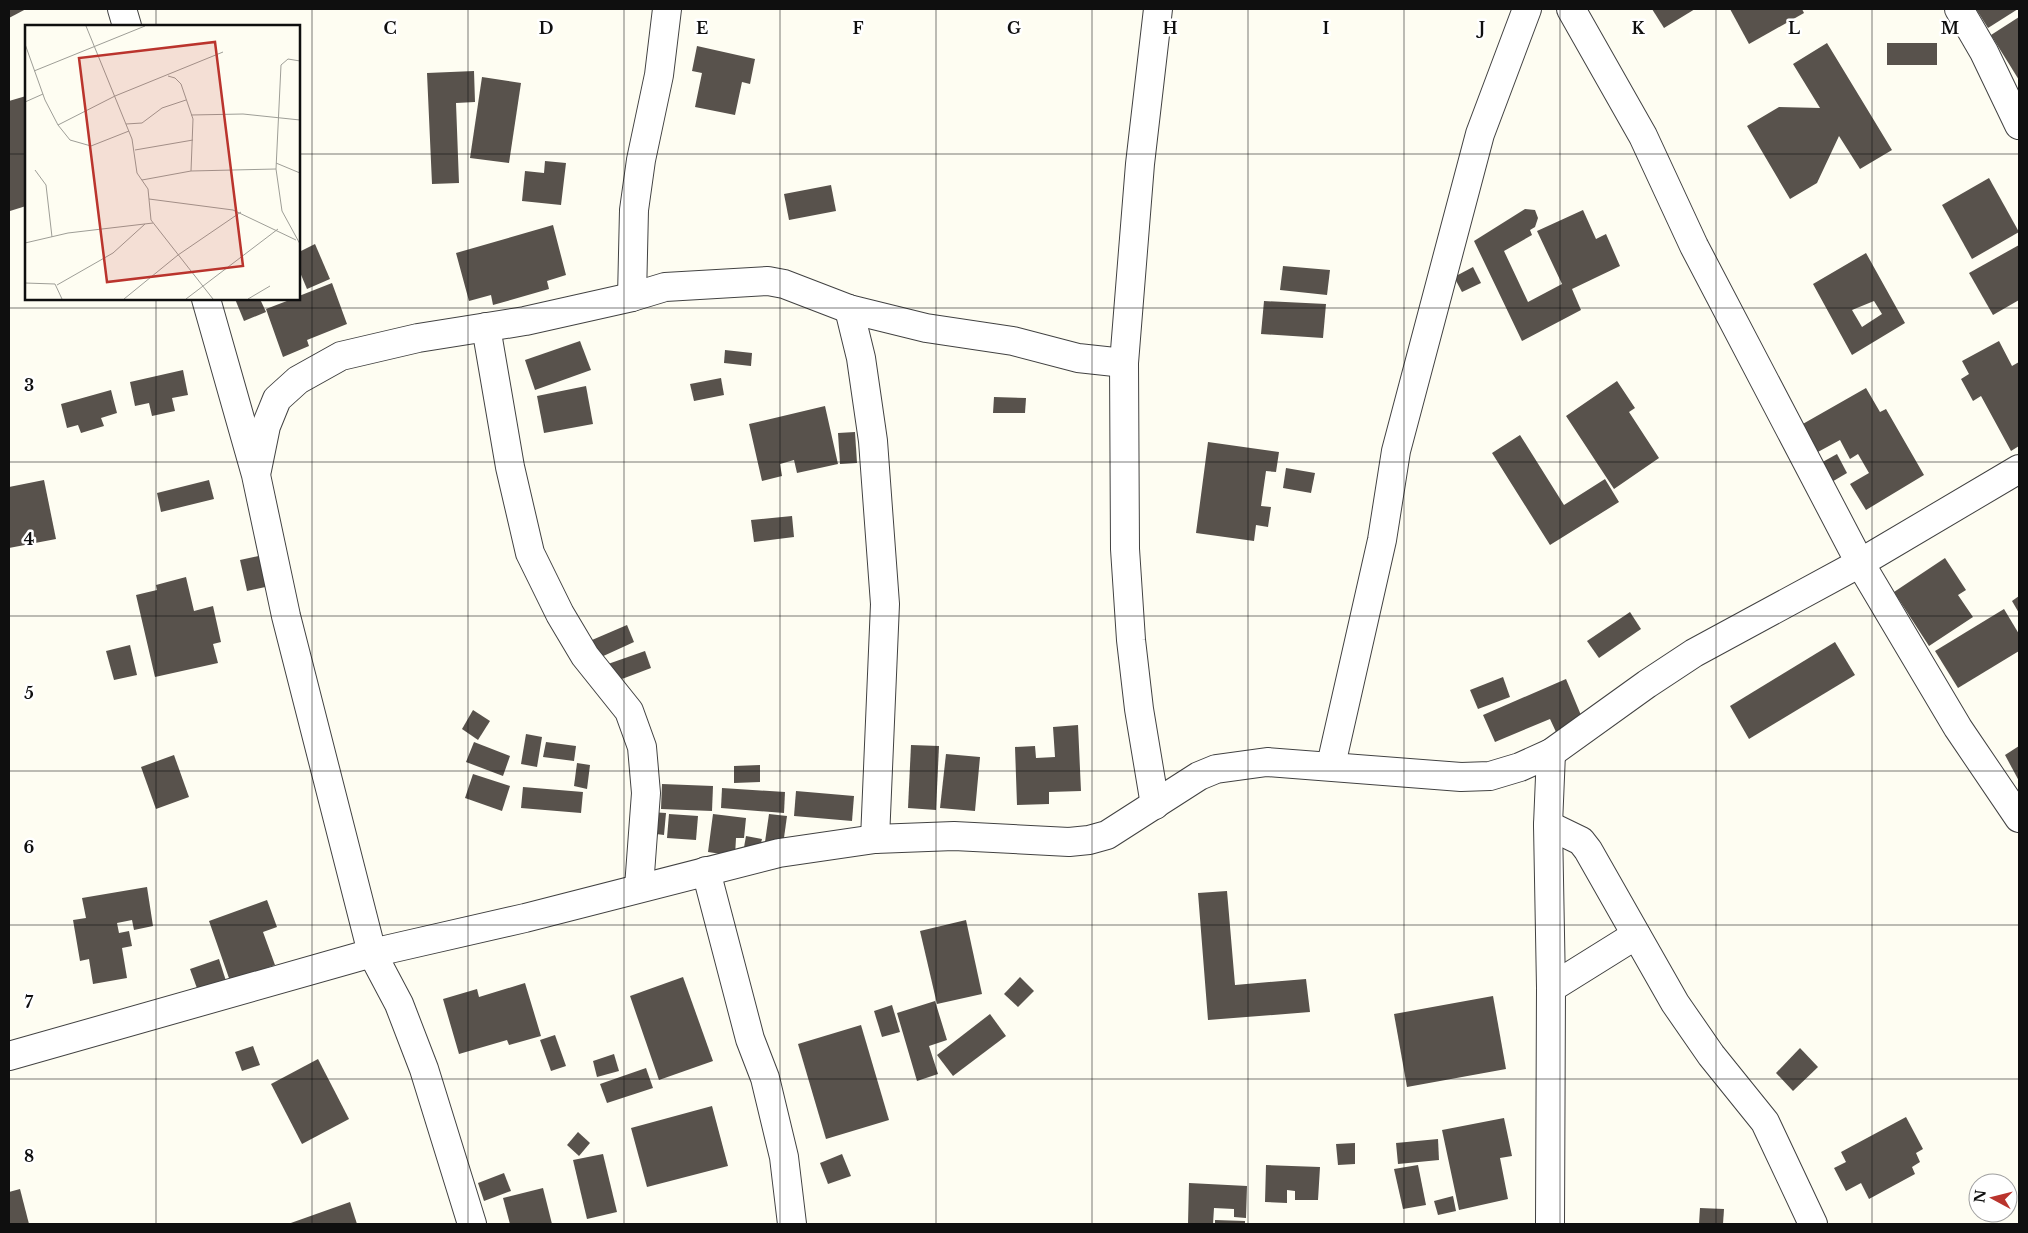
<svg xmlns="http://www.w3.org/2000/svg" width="2028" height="1233" font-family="'Libre Baskerville',serif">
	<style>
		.building { fill: #58524c; fill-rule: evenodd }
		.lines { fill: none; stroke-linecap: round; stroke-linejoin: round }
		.minor-casing { stroke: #424242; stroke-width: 30 }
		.minor { stroke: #fff; stroke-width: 28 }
		.grid { fill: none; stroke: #0f0f0f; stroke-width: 1; stroke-opacity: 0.55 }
		.inset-road { fill: none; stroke: #9e9e97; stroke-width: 1 }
		.view { fill: #ba342d; fill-opacity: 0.15; stroke: #ba342d; stroke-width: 2.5 }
		.inset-edge { fill: none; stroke: #0f0f0f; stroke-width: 2.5 }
		.grid-label { font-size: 16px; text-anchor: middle; font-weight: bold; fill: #0f0f0f; stroke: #fff; stroke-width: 5; stroke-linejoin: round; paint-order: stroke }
	</style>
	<rect width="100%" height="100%" fill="#fefdf2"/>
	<!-- building -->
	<g class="building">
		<polygon points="9,9 26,9 9,18"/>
		<polygon points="1652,9 1695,9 1664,28"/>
		<polygon points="1730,9 1802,9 1804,13 1749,44"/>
		<polygon points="1976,9 2018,9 1988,28"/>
		<polygon points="2019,17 2019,80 1991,35"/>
		<polygon points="1827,43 1892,150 1860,169 1839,136 1817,183 1790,199 1747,126 1779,107 1820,108 1793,64"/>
		<rect x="1887" y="43" width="50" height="22"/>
		<polygon points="697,46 755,59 750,84 742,82 735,115 695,107 702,73 692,71"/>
		<polygon points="474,71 475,102 456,103 459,183 432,184 427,73"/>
		<polygon points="482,77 521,83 509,163 470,158"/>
		<polygon points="26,96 26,206 10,211 9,101"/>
		<polygon points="545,161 566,163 561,205 522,201 525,171 544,173"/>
		<polygon points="1989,178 2019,232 1972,259 1942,205"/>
		<polygon points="831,185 836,211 789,220 784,194"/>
		<polygon points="1525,209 1535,210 1538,218 1535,227 1530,230 1532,235 1504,251 1528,302 1562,284 1537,231 1583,210 1596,239 1606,234 1620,266 1572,289 1581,310 1522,341 1474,241"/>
		<polygon points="553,225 566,275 547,281 549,289 493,305 491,295 469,301 456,253"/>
		<polygon points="315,244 330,279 307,289 299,270 299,252"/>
		<polygon points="2019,245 2019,300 1993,315 1969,273"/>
		<path d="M1866 253 1905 323 1852 355 1813 284ZM1874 301 1882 314 1862 327 1852 310Z"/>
		<polygon points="1283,266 1330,270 1327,295 1280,290"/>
		<polygon points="1473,267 1481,283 1462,292 1454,277"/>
		<polygon points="332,283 347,324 307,340 309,346 283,357 266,309 292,299 299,299 299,296"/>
		<polygon points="235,299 260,299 266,312 244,321"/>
		<polygon points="1264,301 1326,304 1323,338 1261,334"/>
		<polygon points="580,341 591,370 535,390 525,360"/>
		<polygon points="1999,341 2012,366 2019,362 2019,446 2011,451 1981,396 1973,401 1961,379 1969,374 1962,361"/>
		<polygon points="725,350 752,353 751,366 724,363"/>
		<polygon points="183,370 188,395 172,398 175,411 152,416 149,403 135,406 130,382"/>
		<polygon points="721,378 724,395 694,401 690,384"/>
		<polygon points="1617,381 1635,408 1629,412 1659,458 1614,489 1566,416"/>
		<polygon points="586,386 593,424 544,433 537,396"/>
		<polygon points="1866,388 1880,412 1886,409 1924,475 1866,510 1850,484 1869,473 1858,454 1850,459 1840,440 1816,453 1801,425"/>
		<polygon points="111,390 117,413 101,418 104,426 81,433 78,425 67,428 61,404"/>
		<polygon points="994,397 1026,398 1025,413 993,413"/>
		<polygon points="825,406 838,464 797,473 794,460 780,464 782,476 762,481 749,424"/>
		<polygon points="855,432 857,463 840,464 838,433"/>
		<polygon points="1520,435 1564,505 1605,479 1619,502 1550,545 1492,453"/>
		<polygon points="1208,442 1279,452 1276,472 1266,471 1261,506 1271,507 1268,527 1256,525 1254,541 1196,533"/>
		<polygon points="1837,454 1847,473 1830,483 1819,464"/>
		<polygon points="1286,468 1315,473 1311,493 1283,488"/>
		<polygon points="44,480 56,539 9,548 9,487"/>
		<polygon points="209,480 214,499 161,512 157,493"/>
		<polygon points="792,516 794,537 754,542 751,520"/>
		<polygon points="272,553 279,584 247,591 240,560"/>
		<polygon points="1945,558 1966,590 1958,595 1973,617 1929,646 1894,592"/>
		<polygon points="186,577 194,611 213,606 221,642 213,644 218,663 155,677 136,595 157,590 156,585"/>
		<polygon points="2019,596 2019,613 2012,601"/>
		<polygon points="2004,609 2019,634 2019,651 1958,688 1935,651"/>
		<polygon points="1630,612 1641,629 1599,658 1587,641"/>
		<polygon points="627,625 634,642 599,658 592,640"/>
		<polygon points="1835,642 1855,675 1749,739 1730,706"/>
		<polygon points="130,645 137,675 114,680 106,651"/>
		<polygon points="645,651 651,668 614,682 608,664"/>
		<polygon points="1503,677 1510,697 1478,709 1470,690"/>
		<polygon points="1566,679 1583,720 1556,732 1550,719 1495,742 1483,715"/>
		<polygon points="473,710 490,721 478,740 462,729"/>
		<polygon points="1078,725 1081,791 1049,792 1049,804 1017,805 1015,747 1035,746 1036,758 1055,757 1053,727"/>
		<polygon points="526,734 542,737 537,767 521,764"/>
		<polygon points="474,742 510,756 503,776 466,762"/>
		<polygon points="546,742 576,746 574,761 543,757"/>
		<polygon points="911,745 939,746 936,810 908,808"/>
		<polygon points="2019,746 2019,781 2005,755"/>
		<polygon points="946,754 980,757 975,811 940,808"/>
		<polygon points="174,755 189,797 156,809 141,767"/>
		<polygon points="577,763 590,765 587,789 574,786"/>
		<polygon points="760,765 760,782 734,783 734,766"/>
		<polygon points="473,774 510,786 502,811 465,798"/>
		<polygon points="662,784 713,786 712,811 661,809"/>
		<polygon points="523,787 583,792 581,813 521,808"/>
		<polygon points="722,788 785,792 784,813 721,808"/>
		<polygon points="796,791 854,796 852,821 794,816"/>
		<polygon points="650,812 666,813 664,835 648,833"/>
		<polygon points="669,814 698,816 696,840 667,838"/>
		<polygon points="713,814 746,818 744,838 736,838 735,856 708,852"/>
		<polygon points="769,814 787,816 783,845 765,842"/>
		<polygon points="746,836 762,839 758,856 743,853"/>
		<polygon points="147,887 153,926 134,930 132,920 117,923 119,933 129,931 132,946 122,948 127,978 93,984 89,959 80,961 73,920 86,918 82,898"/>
		<polygon points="1227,891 1235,985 1306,979 1310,1012 1208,1020 1198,893"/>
		<polygon points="267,900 277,927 263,932 275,965 230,981 209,921"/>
		<polygon points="966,920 982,994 937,1004 920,931"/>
		<polygon points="219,959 226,981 198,991 190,969"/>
		<polygon points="683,977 713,1061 659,1080 630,996"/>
		<polygon points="1020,977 1034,991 1018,1007 1004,994"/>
		<polygon points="525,983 541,1036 509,1045 507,1040 459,1054 443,999 477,989 479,997"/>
		<polygon points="1493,996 1506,1069 1407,1087 1394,1014"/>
		<polygon points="935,1001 947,1040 929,1046 938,1074 917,1081 897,1013"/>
		<polygon points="892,1005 900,1032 882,1037 874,1011"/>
		<polygon points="990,1014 1006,1036 953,1076 937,1055"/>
		<polygon points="861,1025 889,1120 826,1139 798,1044"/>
		<polygon points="555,1035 566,1066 551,1071 540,1040"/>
		<polygon points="253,1046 260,1065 242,1071 235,1052"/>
		<polygon points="1800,1048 1818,1067 1793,1091 1776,1073"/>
		<polygon points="614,1054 619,1071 597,1077 593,1061"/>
		<polygon points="318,1059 349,1119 302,1144 271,1084"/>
		<polygon points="646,1068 653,1088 607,1103 600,1084"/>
		<polygon points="712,1106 728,1166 647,1187 631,1128"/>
		<polygon points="1906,1117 1923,1149 1916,1153 1920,1162 1912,1167 1915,1174 1869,1199 1861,1183 1846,1191 1834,1168 1846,1162 1841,1152"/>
		<polygon points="1504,1118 1512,1156 1500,1158 1508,1199 1459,1210 1442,1130"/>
		<polygon points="578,1132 590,1143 579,1156 567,1145"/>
		<polygon points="1438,1139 1439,1160 1398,1164 1396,1143"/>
		<polygon points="1355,1143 1355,1164 1338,1165 1336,1144"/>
		<polygon points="603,1154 617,1212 587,1219 573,1160"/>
		<polygon points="842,1154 851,1176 828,1184 820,1163"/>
		<polygon points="1266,1165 1320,1167 1318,1200 1295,1200 1295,1191 1287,1190 1287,1203 1265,1202"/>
		<polygon points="1418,1165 1426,1205 1403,1209 1394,1169"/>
		<polygon points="504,1173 511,1191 484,1201 478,1183"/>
		<polygon points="1189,1183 1247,1186 1246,1218 1234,1217 1234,1209 1214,1208 1213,1224 1188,1224"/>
		<polygon points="543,1188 552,1224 510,1224 503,1198"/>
		<polygon points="20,1189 29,1224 9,1224 9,1192"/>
		<polygon points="1453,1196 1456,1211 1438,1215 1434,1201"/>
		<polygon points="350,1202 357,1224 288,1224"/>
		<polygon points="1700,1208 1724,1209 1723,1224 1699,1224"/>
		<polygon points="1215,1220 1245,1221 1245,1224 1215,1224"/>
	</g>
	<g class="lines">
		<!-- minor casing -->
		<g class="minor-casing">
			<g id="minor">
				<polyline points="122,9 127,26"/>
				<polyline points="1571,9 1643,136 1694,246 1860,563 1958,728 2019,818"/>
				<polyline points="1959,9 1984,52 2019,125"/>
				<polyline points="632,297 634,210 641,160 659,75 667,9"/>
				<polyline points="206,299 256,475 286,616 372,953 399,1004 424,1069 472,1224"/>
				<polyline points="849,309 861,358 873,441 885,604 875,839"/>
				<polyline points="486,327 510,467 530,553 560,614 585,656 629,711 642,747 646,793 639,887"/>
				<polyline points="257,470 266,426 277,399 298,380 341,356 418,338 525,321 632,297 665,287 768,281 784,284 849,309 926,328 1013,341 1078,358 1124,363"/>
				<polyline points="1331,765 1382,540 1396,451 1480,134 1527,9"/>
				<polyline points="1155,805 1139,709 1131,640 1125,549 1124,363 1140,164 1158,9"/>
				<polyline points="1548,825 1581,841 1588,850 1675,1003 1711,1055 1765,1122 1813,1224"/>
				<polyline points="706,871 750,1039 765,1078 784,1157 792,1224"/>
				<polyline points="1551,988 1636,935"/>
				<polyline points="9,1056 372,953 525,918 779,853 875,839 954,836 1069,842 1089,840 1107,835 1199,776 1216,769 1267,762 1461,777 1490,776 1520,767 1551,753 1647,684 1694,653 1860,563 2019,469"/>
				<polyline points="1550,1224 1551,988 1548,825 1551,753"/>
			</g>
		</g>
		<!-- minor -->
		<use href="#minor" class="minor"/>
	</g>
	<!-- grid -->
	<path class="grid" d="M156 9V26M312 9V1224M468 9V1224M624 9V1224M780 9V1224M936 9V1224M1092 9V1224M1248 9V1224M1404 9V1224M1560 9V1224M1716 9V1224M1872 9V1224M9 154H26M299 154H2019M156 299V1224M9 308H2019M9 462H2019M9 616H2019M9 771H2019M9 925H2019M9 1079H2019"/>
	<!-- overview -->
	<g transform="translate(25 25)">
		<rect width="275" height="275" fill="#fefdf2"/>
		<path class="inset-road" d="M61 1 107 114 112 148 123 164 126 195 188 274M0 19 20 75 33 100 45 115 66 121 104 106M275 36 263 34 256 40 251 144 257 186 275 219M9 46 120 1M143 51 150 53 156 59 168 94 166 146M0 77 18 69M166 90 218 89 275 95M101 99 117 98 137 83 161 75M33 100 90 71 198 27M110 125 168 115M251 138 275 148M10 145 21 160 27 212M117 155 166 146 251 144M124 174 208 185 271 215M0 218 43 208 128 198M0 258 30 259 37 274M32 260 88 228 120 199M99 274 153 230 216 187M161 274 253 204M223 274 245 261"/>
		<path class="view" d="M190 17 218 241 82 257 54 33Z"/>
		<rect width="275" height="275" class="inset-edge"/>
	</g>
	<g class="grid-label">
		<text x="390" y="34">C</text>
		<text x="546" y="34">D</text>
		<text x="702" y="34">E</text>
		<text x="858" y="34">F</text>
		<text x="1014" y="34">G</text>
		<text x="1170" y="34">H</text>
		<text x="1326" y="34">I</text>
		<text x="1482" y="34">J</text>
		<text x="1638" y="34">K</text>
		<text x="1794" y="34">L</text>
		<text x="1950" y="34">M</text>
		<text x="29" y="391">3</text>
		<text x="29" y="545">4</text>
		<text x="29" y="699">5</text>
		<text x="29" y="853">6</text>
		<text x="29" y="1008">7</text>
		<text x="29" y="1162">8</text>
	</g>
	<!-- border -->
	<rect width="2028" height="1233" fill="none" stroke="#0f0f0f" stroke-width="20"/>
	<!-- north arrow -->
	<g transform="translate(1993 1198) rotate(277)"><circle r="24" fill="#ffffff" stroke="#9f9f9f"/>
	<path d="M0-4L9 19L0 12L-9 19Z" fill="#ba342d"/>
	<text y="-8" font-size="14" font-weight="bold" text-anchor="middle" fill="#0f0f0f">N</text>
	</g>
</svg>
